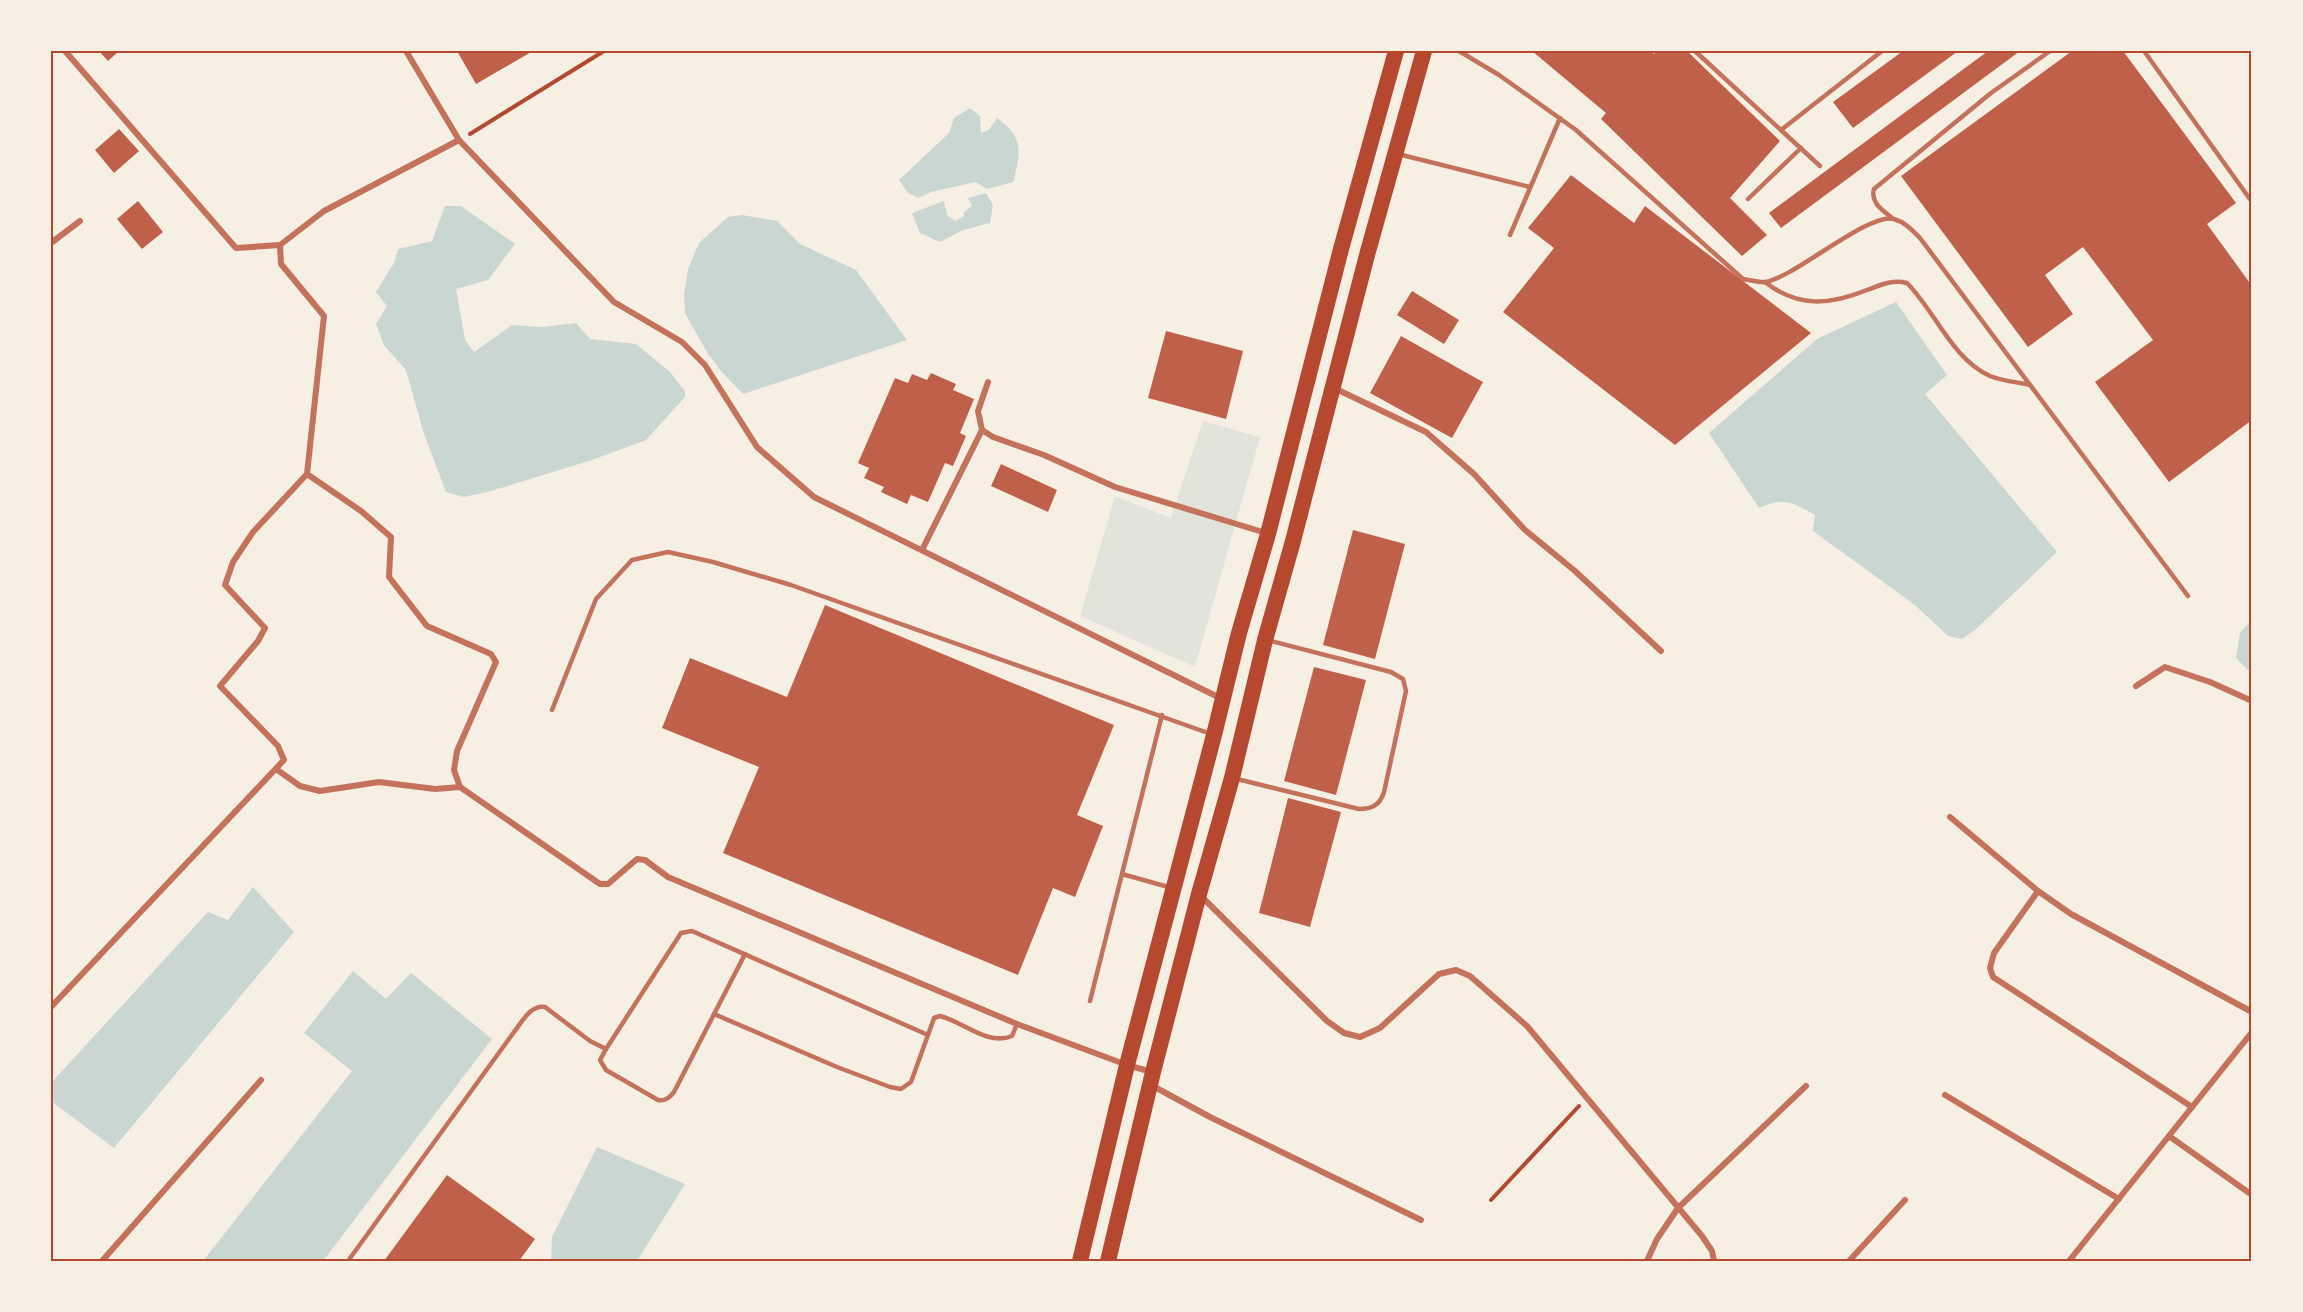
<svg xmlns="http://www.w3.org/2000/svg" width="2303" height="1312" font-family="'PT Sans',sans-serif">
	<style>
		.green { fill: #e2e4dc }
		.water { fill: #c9d6d2 }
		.building { fill: #bf614a }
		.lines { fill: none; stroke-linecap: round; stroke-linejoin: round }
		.path { stroke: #b5482f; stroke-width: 4 }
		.service { stroke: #c5725c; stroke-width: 4.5 }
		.minor { stroke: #c5725c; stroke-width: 6 }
		.trunk { stroke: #b5482f; stroke-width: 16 }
		.neatline { fill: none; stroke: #b5482f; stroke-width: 2 }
	</style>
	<rect width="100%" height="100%" fill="#f6efe4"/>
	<!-- green -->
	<polygon class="green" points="1203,421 1260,437 1195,667 1080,616 1115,496 1171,518"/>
	<!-- water -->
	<g class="water">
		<path d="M970 108 980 116 981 133 989 130 997 118C1024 137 1021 153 1013 182L987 189 976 182 931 192 918 198 907 192 899 180 949 133 954 118Z"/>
		<polygon points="986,193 993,205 990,223 963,230 940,242 920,233 912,213 944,201 947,215 955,221 964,216 964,212 972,206 968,198"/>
		<polygon points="445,206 461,206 515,244 488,280 456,289 465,340 474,352 512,325 541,327 576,323 590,339 636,344 670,372 685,391 685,397 646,440 592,460 491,491 464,497 446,492 424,434 406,370 384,345 376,324 387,306 376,292 394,263 398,249 432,241"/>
		<polygon points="742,215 777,221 800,244 856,270 907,340 743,394 721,371 708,354 685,313 684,295 688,269 699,243 728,217"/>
		<path d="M1896 302 1947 375 1925 394 2057 552 1975 630 1962 639 1948 636 1915 605 1813 531 1815 515C1792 502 1784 497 1759 508L1709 433 1817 339Z"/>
		<polygon points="2252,619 2252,674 2236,658 2240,633"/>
		<polygon points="253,887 294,932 114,1148 51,1101 51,1083 208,912 228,920"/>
		<polygon points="353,971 386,999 411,973 492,1039 323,1261 203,1261 352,1071 304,1033"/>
		<polygon points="597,1147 685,1184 637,1261 551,1261 552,1237"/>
	</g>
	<!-- building -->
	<g class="building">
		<polygon points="99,51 119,51 108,61"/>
		<polygon points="457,51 533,51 476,84"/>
		<polygon points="1532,51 1651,51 1654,54 1657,51 1687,51 1780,141 1730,198 1767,235 1742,256 1601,119 1606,113"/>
		<polygon points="1903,51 1958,51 1853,128 1833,102"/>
		<polygon points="1988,51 2020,51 1781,228 1769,213"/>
		<polygon points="2072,51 2123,51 2236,203 2207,224 2252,286 2252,420 2169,482 2095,382 2153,340 2083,247 2045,275 2073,314 2028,347 1901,176"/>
		<polygon points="119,129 139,151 114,173 95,150"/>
		<polygon points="1571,175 1634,223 1645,206 1811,333 1675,445 1503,312 1554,248 1528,228"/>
		<polygon points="138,201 163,232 142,249 117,219"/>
		<polygon points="1412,291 1459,320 1444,344 1397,315"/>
		<polygon points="1166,331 1243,351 1226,419 1148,398"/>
		<polygon points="1401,336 1483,382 1452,438 1370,393"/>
		<polygon points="931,373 956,384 953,390 974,399 960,433 966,436 953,466 945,463 928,502 911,495 907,504 881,492 884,487 864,478 869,468 858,463 895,378 908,383 912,374 927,380"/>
		<polygon points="1001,464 1057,490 1048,512 991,486"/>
		<polygon points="1353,530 1405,544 1375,659 1323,645"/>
		<polygon points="825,605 1114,725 1077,815 1103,826 1075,897 1053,888 1018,975 723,853 759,767 662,728 690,658 787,697"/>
		<polygon points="1314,667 1366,680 1336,795 1284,781"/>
		<polygon points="1288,798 1341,812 1310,927 1259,913"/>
		<polygon points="447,1175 535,1239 519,1261 384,1261"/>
	</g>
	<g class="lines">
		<!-- path -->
		<g class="path">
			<polyline points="470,134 604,51"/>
			<polyline points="1491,1200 1579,1106"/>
		</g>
		<!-- service -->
		<g class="service">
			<path d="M1459 51 1499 75 1576 130 1743 279C1750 280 1760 283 1766 282 1796 276 1869 212 1894 219 1905 222 1913 231 1920 238L2188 596"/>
			<polyline points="1695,51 1820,166"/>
			<polyline points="2144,51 2252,202"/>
			<polyline points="1781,130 1882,51"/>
			<polyline points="1398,154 1530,187"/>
			<polyline points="1748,199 1801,148"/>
			<path d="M1892 218C1883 210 1870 203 1874 189L1991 93 2050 51"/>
			<polyline points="1510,235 1560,118"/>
			<path d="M1765 282C1798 308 1830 305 1867 290 1881 285 1892 279 1907 283 1935 311 1952 359 1990 376 2002 381 2017 382 2030 385"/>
			<polyline points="552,710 596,599 632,560 668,552 713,562 791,585 1211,734"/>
			<path d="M1237 779 1359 809C1372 809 1380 805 1384 792L1406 691 1403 679 1391 672 1267 640"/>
			<polyline points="1122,874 1172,888"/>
			<polyline points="1090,1001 1162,715"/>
			<polyline points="714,1014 837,1067 890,1087 901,1089 911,1082 928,1035"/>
			<path d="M606 1049 600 1060 606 1070 658 1100C666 1101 669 1098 674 1092L745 954"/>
			<path d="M348 1261 514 1032C522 1022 531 1004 545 1007L590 1041 606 1049 681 933 692 931 928 1035 934 1018 940 1016C964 1022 987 1046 1012 1036L1017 1024"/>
		</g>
		<!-- minor -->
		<g class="minor">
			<polyline points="65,51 236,248 280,245 324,211 459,140"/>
			<polyline points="406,51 459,140 614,302 682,342 705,365 757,447 814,497 1222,699"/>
			<polyline points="51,243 80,221"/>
			<polyline points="988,382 978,411 982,430 993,437 1044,455 1115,487 1266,533"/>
			<polyline points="1334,388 1426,432 1474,474 1524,529 1575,571 1661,651"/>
			<polyline points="307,474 361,511 391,537 389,577 427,626 491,654 496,662 457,751 454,770 460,787 600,884 608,884 637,859 645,860 668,877 1017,1024 1127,1065 1152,1072"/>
			<polyline points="922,550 982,430"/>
			<polyline points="2136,686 2165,667 2210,682 2252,701"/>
			<polyline points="276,769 300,786 320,791 379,782 435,789 460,787"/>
			<polyline points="1950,817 2038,891 2071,914 2252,1012"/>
			<polyline points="2038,891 1994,953 1990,968 1993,977 2192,1107"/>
			<polyline points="1202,897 1327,1021 1344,1033 1360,1037 1380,1028 1439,974 1456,970 1470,976 1527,1026 1702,1236 1712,1251 1714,1261"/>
			<polyline points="51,1007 284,760 278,746 220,686 258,641 265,628 225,585 233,562 253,532 307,474 324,316 281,264 280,245"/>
			<polyline points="1151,1085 1210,1117 1421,1220"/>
			<polyline points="1945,1095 2119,1199"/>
			<polyline points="2169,1136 2252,1195"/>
			<polyline points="102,1261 261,1080"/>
			<polyline points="1647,1261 1657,1239 1678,1208 1806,1086"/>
			<polyline points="1849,1261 1905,1200"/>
			<polyline points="2069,1261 2252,1032"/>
		</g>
		<!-- trunk -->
		<g class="trunk">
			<polyline points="1080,1261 1127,1065 1214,735 1239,633 1268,534 1341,249 1396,51"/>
			<polyline points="1108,1261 1153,1072 1199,894 1232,778 1265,640 1293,541 1367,255 1424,51"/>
		</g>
	</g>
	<!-- border -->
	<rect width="2303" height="1312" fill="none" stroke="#f6efe4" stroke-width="105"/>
	<rect x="52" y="52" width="2198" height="1208" class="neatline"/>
</svg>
